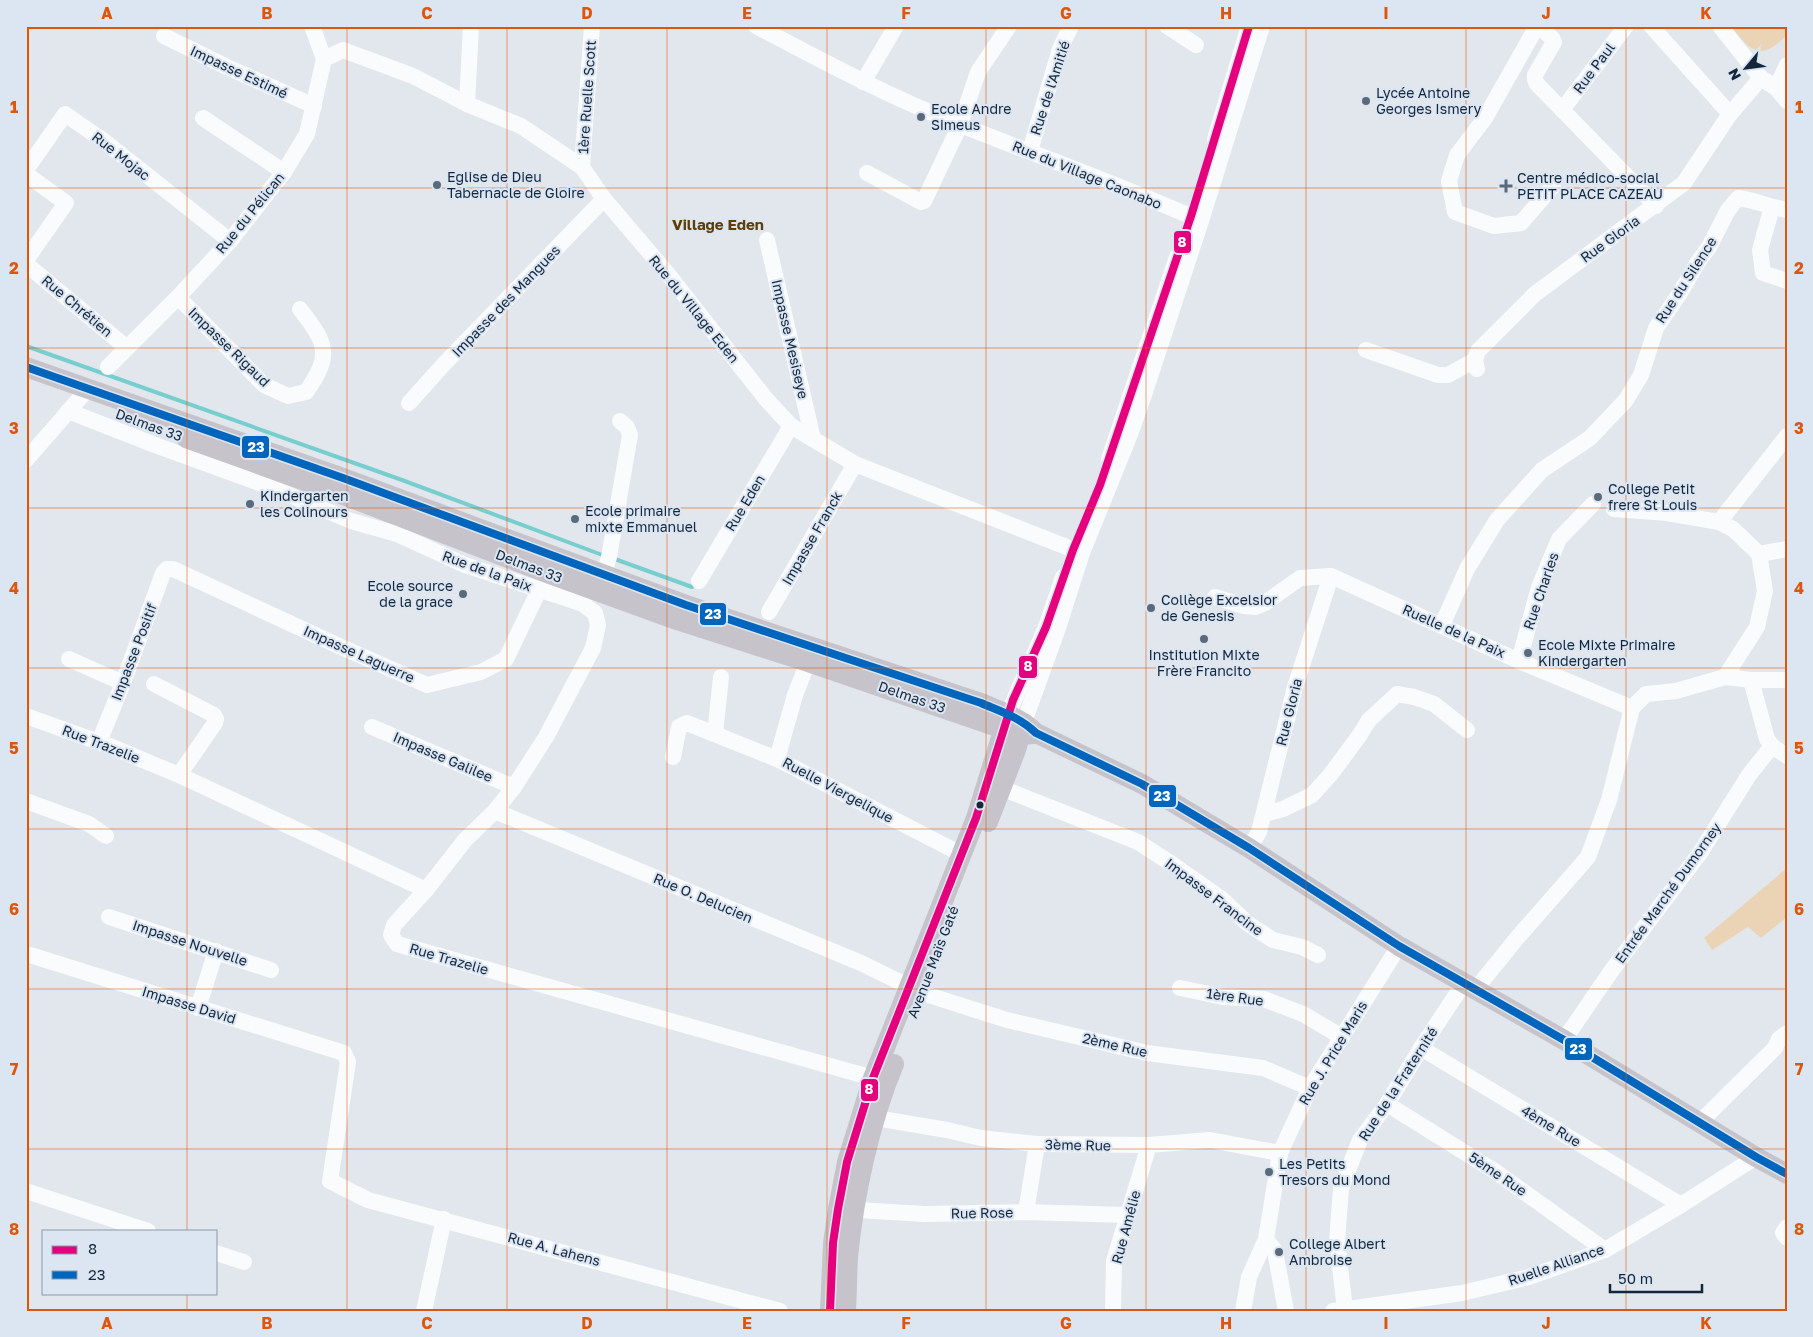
<svg xmlns="http://www.w3.org/2000/svg" width="1813" height="1337" font-family="'Golos Text',sans-serif">
	<style>
		.green { fill: #ebd4b5 }
		.lines { fill: none; stroke-linecap: round; stroke-linejoin: round }
		.stream { stroke: #78cece; stroke-width: 4 }
		.minor { stroke: #fafbfc; stroke-width: 16 }
		.major { stroke: #c6c4ca; stroke-width: 20 }
		.bus-1-casing { stroke: #dce6f2; stroke-width: 11 }
		.bus-2-casing { stroke: #dce6f2; stroke-width: 11 }
		.bus-1 { stroke: #e5007d; stroke-width: 8 }
		.bus-2 { stroke: #0065bd; stroke-width: 8 }
		.grid { fill: none; stroke: #dd560e; stroke-width: 1; stroke-opacity: 0.55 }
		.poi-dot { fill: #5b6a7a; stroke: #dce6f2; stroke-width: 2 }
		.bus-dot { fill: #13263c; stroke: #dce6f2; stroke-width: 2 }
		.labels { text-anchor: middle; stroke-width: 4; stroke-linejoin: round; paint-order: stroke }
		.street-label { font-size: 14px; fill: #13263c; stroke: #dce6f2 }
		.poi-label { font-size: 14px; fill: #13263c; stroke: #dce6f2; text-anchor: start }
		.neighbourhood-label { font-size: 15px; font-weight: bold; fill: #5f3e05; stroke: #dce6f2 }
		.line-badge { stroke: #dce6f2; stroke-width: 2 }
		.badge-label { font-size: 14px; text-anchor: middle; font-weight: bold; fill: #fff }
		.neatline { fill: none; stroke: #dd560e; stroke-width: 2 }
		.grid-label { font-size: 16px; text-anchor: middle; font-weight: bold; fill: #dd560e }
	</style>
	<rect width="100%" height="100%" fill="#e1e7ed"/>
	<!-- green -->
	<g class="green">
		<path d="M1731 26H1787V35C1760 62 1751 52 1731 26Z"/>
		<polygon points="1787,868 1787,917 1761,938 1748,927 1712,950 1704,938"/>
	</g>
	<g class="lines">
		<!-- stream -->
		<g class="stream">
			<polyline points="26,346 402,480 605,556"/>
			<polyline points="612,558 692,587"/>
		</g>
		<!-- minor -->
		<g class="minor">
			<path d="M756 26C824 62 890 97 961 125 1041 157 1123 186 1201 221"/>
			<polyline points="1167,26 1196,45"/>
			<polyline points="1537,26 1485,118 1457,155 1449,181 1455,212 1494,226 1521,223 1553,186"/>
			<polyline points="1538,26 1552,38 1554,42 1535,75 1535,80 1537,84 1656,206"/>
			<polyline points="1651,26 1730,114"/>
			<polyline points="1720,26 1761,78 1776,88 1787,101"/>
			<polyline points="164,36 225,66 314,106"/>
			<polyline points="324,59 343,50 413,76 467,104 521,126 582,167 604,199 667,273 766,399 791,426 855,464 1082,553"/>
			<polyline points="863,82 896,26"/>
			<polyline points="1776,88 1787,65"/>
			<polyline points="467,104 471,26"/>
			<polyline points="1562,110 1626,26"/>
			<polyline points="203,118 284,172"/>
			<polyline points="1215,139 1249,26"/>
			<polyline points="1030,151 1060,49 1071,26"/>
			<polyline points="582,167 592,26"/>
			<polyline points="26,170 65,114 104,141 230,241"/>
			<polyline points="867,173 921,202 924,201 960,125 978,72 1009,26"/>
			<polyline points="26,174 66,203 26,260"/>
			<polyline points="1772,207 1760,250 1763,273 1787,281"/>
			<polyline points="767,240 813,439"/>
			<polyline points="26,264 127,348"/>
			<path d="M178 297 264 385 288 396 306 392C333 354 326 343 300 309"/>
			<polyline points="1366,350 1438,375 1448,375 1475,360"/>
			<polyline points="108,367 178,297 230,241 284,172 307,134 324,59 312,26"/>
			<polyline points="1477,369 1475,360 1478,351 1535,294 1684,183 1730,114 1761,78"/>
			<polyline points="409,403 443,365 604,199"/>
			<polyline points="68,411 155,445 273,488 351,521 397,534 465,565 583,604 595,613 598,625 593,648 546,737 514,787 495,811 465,840 426,890"/>
			<polyline points="1109,459 1177,257"/>
			<polyline points="26,460 87,390"/>
			<polyline points="1614,509 1667,513 1719,522"/>
			<polyline points="1759,554 1787,549"/>
			<polyline points="604,574 609,557 630,435 627,427 620,421"/>
			<polyline points="699,581 791,426"/>
			<polyline points="1215,597 1244,606 1255,607 1265,603 1300,578 1331,576 1519,661 1632,708"/>
			<polyline points="769,612 855,464"/>
			<path d="M1442 625 1467 569 1497 520 1542 470 1590 438 1626 400 1641 375 1656 328 1680 293 1698 262 1709 247 1728 210 1738 198C1755 200 1770 207 1787 210"/>
			<polyline points="69,659 123,683"/>
			<polyline points="1519,661 1539,587 1559,539 1593,504"/>
			<polyline points="808,662 795,695 777,759 961,854"/>
			<polyline points="1725,677 1751,680 1787,680"/>
			<polyline points="1751,680 1767,739 1772,746 1787,756"/>
			<polyline points="154,684 214,715 216,719 215,723 179,775"/>
			<polyline points="1632,708 1646,694 1676,691 1725,677 1757,627 1765,591 1759,554 1733,529 1719,522 1787,436"/>
			<polyline points="1008,714 1046,627 1063,577"/>
			<polyline points="26,716 107,745 179,775 426,890 394,925 391,935 397,944 873,1078"/>
			<polyline points="1024,722 1057,631 1082,553 1129,437 1145,392 1201,221 1262,26"/>
			<polyline points="372,727 514,787"/>
			<polyline points="715,734 721,677"/>
			<polyline points="99,742 123,683 163,573 167,569 173,569 339,646 427,685 481,672 506,659 539,590"/>
			<polyline points="673,757 679,727 687,723 777,759"/>
			<polyline points="1001,788 1138,842 1172,864 1222,899 1247,923 1273,940 1302,947 1318,955"/>
			<polyline points="26,801 89,824 106,836"/>
			<polyline points="495,811 861,963 910,987"/>
			<polyline points="1264,814 1283,809 1312,795 1331,774 1359,736 1369,720 1397,694 1414,697 1434,704 1467,730"/>
			<polyline points="1249,848 1259,832 1295,687 1331,576"/>
			<polyline points="109,917 271,970"/>
			<polyline points="30,955 344,1053 348,1062 330,1181 368,1200 780,1311"/>
			<polyline points="1180,988 1223,997 1264,999 1303,1014 1342,1037"/>
			<polyline points="1475,990 1517,938 1588,857 1609,800 1632,708"/>
			<polyline points="922,993 1007,1020 1147,1053 1263,1068 1310,1088"/>
			<polyline points="198,1008 216,951"/>
			<polyline points="1564,1040 1612,970 1700,853 1749,775 1772,746"/>
			<polyline points="1421,1048 1681,1205"/>
			<polyline points="1387,1104 1496,1172 1605,1250"/>
			<polyline points="876,1118 947,1130 981,1138 1037,1144 1149,1145 1210,1140 1280,1153"/>
			<polyline points="1700,1122 1775,1048 1779,1039 1787,1033"/>
			<polyline points="26,1191 148,1231"/>
			<polyline points="842,1209 924,1214 1026,1212 1127,1215"/>
			<polyline points="1026,1212 1037,1144"/>
			<polyline points="1787,1227 1783,1233 1787,1238"/>
			<polyline points="216,1253 244,1262"/>
			<polyline points="1345,1309 1337,1242 1341,1188 1360,1140 1387,1104 1421,1048 1464,983"/>
			<polyline points="424,1311 444,1219"/>
			<polyline points="1113,1311 1114,1261 1149,1145"/>
			<polyline points="1243,1311 1249,1277 1266,1239"/>
			<polyline points="1286,1311 1275,1251 1266,1239 1280,1153 1310,1088 1399,946"/>
			<polyline points="1333,1311 1462,1293 1529,1277 1605,1250 1681,1205 1756,1157"/>
		</g>
		<!-- major -->
		<g class="major">
			<path d="M26 367 343 478 686 605 981 703C1002 712 1019 717 1036 733L1142 784 1249 848 1399 946 1564 1040 1756 1157 1787 1174"/>
			<polyline points="186,438 333,491 555,576 677,620 808,662 1021,735 1033,734"/>
			<polyline points="988,822 1016,750 1024,723"/>
			<polyline points="830,1311 833,1243 838,1209 847,1162 873,1078 976,818 1008,715"/>
			<path d="M846 1311C847 1293 847 1275 848 1257 854 1195 870 1121 894 1064"/>
		</g>
		<!-- bus-1 casing -->
		<g class="bus-1-casing">
			<polyline id="bus-1" points="830,1311 833,1243 838,1209 847,1162 873,1078 976,818 1013,700 1046,627 1073,550 1100,485 1191,216 1249,26"/>
		</g>
		<!-- bus-2 casing -->
		<g class="bus-2-casing">
			<path id="bus-2" d="M26 367 343 478 686 605 981 703C1002 712 1019 717 1036 733L1142 784 1249 848 1399 946 1564 1040 1756 1157 1787 1174"/>
		</g>
		<!-- bus-1 -->
		<use href="#bus-1" class="bus-1"/>
		<!-- bus-2 -->
		<use href="#bus-2" class="bus-2"/>
	</g>
	<!-- grid -->
	<path class="grid" d="M187 26V1231M347 26V1311M507 26V1311M667 26V1311M827 26V1311M986 26V1311M1146 26V1311M1306 26V1311M1466 26V1311M1626 26V1311M26 188H1787M26 348H1787M26 508H1787M26 668H1787M26 829H1787M26 989H1787M26 1149H1787M187 1293V1311"/>
	<!-- markers -->
	<g class="poi-dot">
		<circle cx="1366" cy="101" r="5"/>
		<circle cx="921" cy="117" r="5"/>
		<circle cx="437" cy="185" r="5"/>
		<path d="M1503.5 178.5h5v5h5v5h-5v5h-5v-5h-5v-5h5z"/>
		<circle cx="1598" cy="497" r="5"/>
		<circle cx="250" cy="504" r="5"/>
		<circle cx="575" cy="519" r="5"/>
		<circle cx="463" cy="594" r="5"/>
		<circle cx="1151" cy="608" r="5"/>
		<circle cx="1204" cy="639" r="5"/>
		<circle cx="1528" cy="653" r="5"/>
		<circle cx="1269" cy="1172" r="5"/>
		<circle cx="1279" cy="1252" r="5"/>
	</g>
	<circle class="bus-dot" cx="980" cy="805" r="4.5"/>
	<g class="labels">
		<!-- street labels -->
		<g class="street-label">
			<text transform="translate(1594 68) rotate(-53)" y="5">Rue Paul</text>
			<text transform="translate(239 72) rotate(25)" y="5">Impasse Estimé</text>
			<text transform="translate(1050 88) rotate(-72)" y="5">Rue de l'Amitié</text>
			<text transform="translate(587 97) rotate(-86)" y="5">1ère Ruelle Scott</text>
			<text transform="translate(121 156) rotate(38)" y="5">Rue Mojac</text>
			<text transform="translate(1087 175) rotate(22)" y="5">Rue du Village Caonabo</text>
			<text transform="translate(250 213) rotate(-51)" y="5">Rue du Pélican</text>
			<text transform="translate(1610 239) rotate(-36)" y="5">Rue Gloria</text>
			<text transform="translate(1686 280) rotate(-57)" y="5">Rue du Silence</text>
			<text transform="translate(506 301) rotate(-46)" y="5">Impasse des Mangues</text>
			<text transform="translate(77 306) rotate(40)" y="5">Rue Chrétien</text>
			<text transform="translate(694 309) rotate(51)" y="5">Rue du Village Eden</text>
			<text transform="translate(790 339) rotate(77)" y="5">Impasse Mesiseye</text>
			<text transform="translate(229 347) rotate(44)" y="5">Impasse Rigaud</text>
			<text transform="translate(149 425) rotate(20)" y="5">Delmas 33</text>
			<text transform="translate(745 503) rotate(-59)" y="5">Rue Eden</text>
			<text transform="translate(812 538) rotate(-60)" y="5">Impasse Franck</text>
			<text transform="translate(529 566) rotate(21)" y="5">Delmas 33</text>
			<text transform="translate(487 571) rotate(20)" y="5">Rue de la Paix</text>
			<text transform="translate(1541 591) rotate(-71)" y="5">Rue Charles</text>
			<text transform="translate(1454 631) rotate(24)" y="5">Ruelle de la Paix</text>
			<text transform="translate(134 652) rotate(-69)" y="5">Impasse Positif</text>
			<text transform="translate(359 654) rotate(24)" y="5">Impasse Laguerre</text>
			<text transform="translate(912 697) rotate(19)" y="5">Delmas 33</text>
			<text transform="translate(1289 712) rotate(-76)" y="5">Rue Gloria</text>
			<text transform="translate(101 744) rotate(21)" y="5">Rue Trazelie</text>
			<text transform="translate(443 757) rotate(23)" y="5">Impasse Galilee</text>
			<text transform="translate(838 790) rotate(28)" y="5">Ruelle Viergelique</text>
			<text transform="translate(1668 893) rotate(-54)" y="5">Entrée Marché Dumorney</text>
			<text transform="translate(1214 897) rotate(37)" y="5">Impasse Francine</text>
			<text transform="translate(703 898) rotate(23)" y="5">Rue O. Delucien</text>
			<text transform="translate(190 943) rotate(18)" y="5">Impasse Nouvelle</text>
			<text transform="translate(449 959) rotate(16)" y="5">Rue Trazelie</text>
			<text transform="translate(933 962) rotate(-69)" y="5">Avenue Maïs Gaté</text>
			<text transform="translate(1235 997) rotate(8)" y="5">1ère Rue</text>
			<text transform="translate(189 1005) rotate(17)" y="5">Impasse David</text>
			<text transform="translate(1115 1045) rotate(13)" y="5">2ème Rue</text>
			<text transform="translate(1333 1053) rotate(-59)" y="5">Rue J. Price Maris</text>
			<text transform="translate(1398 1084) rotate(-57)" y="5">Rue de la Fraternité</text>
			<text transform="translate(1551 1126) rotate(31)" y="5">4ème Rue</text>
			<text transform="translate(1078 1145) rotate(1)" y="5">3ème Rue</text>
			<text transform="translate(1498 1174) rotate(34)" y="5">5ème Rue</text>
			<text transform="translate(982 1213) rotate(-1)" y="5">Rue Rose</text>
			<text transform="translate(1126 1227) rotate(-75)" y="5">Rue Amélie</text>
			<text transform="translate(554 1249) rotate(15)" y="5">Rue A. Lahens</text>
			<text transform="translate(1556 1265) rotate(-19)" y="5">Ruelle Alliance</text>
		</g>
		<!-- poi labels -->
		<g class="poi-label">
			<text x="1376" y="98">Lycée Antoine<tspan x="1376" dy="16">Georges Ismery</tspan></text>
			<text x="931" y="114">Ecole Andre<tspan x="931" dy="16">Simeus</tspan></text>
			<text x="447" y="182">Eglise de Dieu<tspan x="447" dy="16">Tabernacle de Gloire</tspan></text>
			<text x="1517" y="183">Centre médico-social<tspan x="1517" dy="16">PETIT PLACE CAZEAU</tspan></text>
			<text x="1608" y="494">College Petit<tspan x="1608" dy="16">frere St Louis</tspan></text>
			<text x="260" y="501">Kindergarten<tspan x="260" dy="16">les Colinours</tspan></text>
			<text x="585" y="516">Ecole primaire<tspan x="585" dy="16">mixte Emmanuel</tspan></text>
			<text x="453" y="591" text-anchor="end">Ecole source<tspan x="453" dy="16">de la grace</tspan></text>
			<text x="1161" y="605">Collège Excelsior<tspan x="1161" dy="16">de Genesis</tspan></text>
			<text x="1538" y="650">Ecole Mixte Primaire<tspan x="1538" dy="16">Kindergarten</tspan></text>
			<text x="1204" y="660" text-anchor="middle">Institution Mixte<tspan x="1204" dy="16">Frère Francito</tspan></text>
			<text x="1279" y="1169">Les Petits<tspan x="1279" dy="16">Tresors du Mond</tspan></text>
			<text x="1289" y="1249">College Albert<tspan x="1289" dy="16">Ambroise</tspan></text>
		</g>
		<!-- neighbourhood labels -->
		<g class="neighbourhood-label">
			<text x="718" y="230">Village Eden</text>
		</g>
	</g>
	<g class="line-badge">
		<rect x="1173" y="230" width="19" height="24" rx="5" fill="#e5007d"/>
		<rect x="241" y="435" width="29" height="24" rx="5" fill="#0065bd"/>
		<rect x="699" y="602" width="28" height="24" rx="5" fill="#0065bd"/>
		<rect x="1018" y="655" width="20" height="24" rx="5" fill="#e5007d"/>
		<rect x="1148" y="784" width="29" height="24" rx="5" fill="#0065bd"/>
		<rect x="1564" y="1037" width="29" height="24" rx="5" fill="#0065bd"/>
		<rect x="860" y="1078" width="19" height="24" rx="5" fill="#e5007d"/>
	</g>
	<g class="badge-label">
		<text x="1182" y="247">8</text>
		<text x="256" y="452">23</text>
		<text x="713" y="619">23</text>
		<text x="1028" y="671">8</text>
		<text x="1162" y="801">23</text>
		<text x="1578" y="1054">23</text>
		<text x="869" y="1094">8</text>
	</g>
	<!-- border -->
	<rect width="1813" height="1337" fill="none" stroke="#dce6f2" stroke-width="55"/>
	<!-- legend -->
	<rect x="42" y="1230" width="175" height="65" fill="#dce6f2" stroke="#8c99a9"/>
	<rect x="52" y="1246" width="25" height="8" fill="#e5007d" stroke="#8c99a9"/>
	<text x="88" y="1254" font-size="15" fill="#13263c">8</text>
	<rect x="52" y="1271" width="25" height="8" fill="#0065bd" stroke="#8c99a9"/>
	<text x="88" y="1280" font-size="15" fill="#13263c">23</text>
	<!-- north arrow -->
	<g transform="translate(1746 68) rotate(241)" stroke="#dce6f2" stroke-width="4" paint-order="stroke">
	<path d="M0-4L9 19L0 12L-9 19Z" fill="#13263c"/>
	<text y="-8" font-size="14" font-weight="bold" text-anchor="middle" fill="#13263c">N</text>
	</g>
	<!-- scale -->
	<path d="M1610 1284v8h92v-8" fill="none" stroke="#13263c" stroke-width="2.5"/>
	<text x="1618" y="1284" font-size="15" fill="#13263c" stroke="#dce6f2" stroke-width="4" paint-order="stroke">50 m</text>
	<rect x="28" y="28" width="1758" height="1282" class="neatline"/>
	<g class="grid-label">
		<text x="107" y="19">A</text>
		<text x="267" y="19">B</text>
		<text x="427" y="19">C</text>
		<text x="587" y="19">D</text>
		<text x="747" y="19">E</text>
		<text x="906" y="19">F</text>
		<text x="1066" y="19">G</text>
		<text x="1226" y="19">H</text>
		<text x="1386" y="19">I</text>
		<text x="1546" y="19">J</text>
		<text x="1706" y="19">K</text>
		<text x="14" y="113">1</text>
		<text x="1799" y="113">1</text>
		<text x="14" y="274">2</text>
		<text x="1799" y="274">2</text>
		<text x="14" y="434">3</text>
		<text x="1799" y="434">3</text>
		<text x="14" y="594">4</text>
		<text x="1799" y="594">4</text>
		<text x="14" y="754">5</text>
		<text x="1799" y="754">5</text>
		<text x="14" y="915">6</text>
		<text x="1799" y="915">6</text>
		<text x="14" y="1075">7</text>
		<text x="1799" y="1075">7</text>
		<text x="14" y="1235">8</text>
		<text x="1799" y="1235">8</text>
		<text x="107" y="1329">A</text>
		<text x="267" y="1329">B</text>
		<text x="427" y="1329">C</text>
		<text x="587" y="1329">D</text>
		<text x="747" y="1329">E</text>
		<text x="906" y="1329">F</text>
		<text x="1066" y="1329">G</text>
		<text x="1226" y="1329">H</text>
		<text x="1386" y="1329">I</text>
		<text x="1546" y="1329">J</text>
		<text x="1706" y="1329">K</text>
	</g>
</svg>
